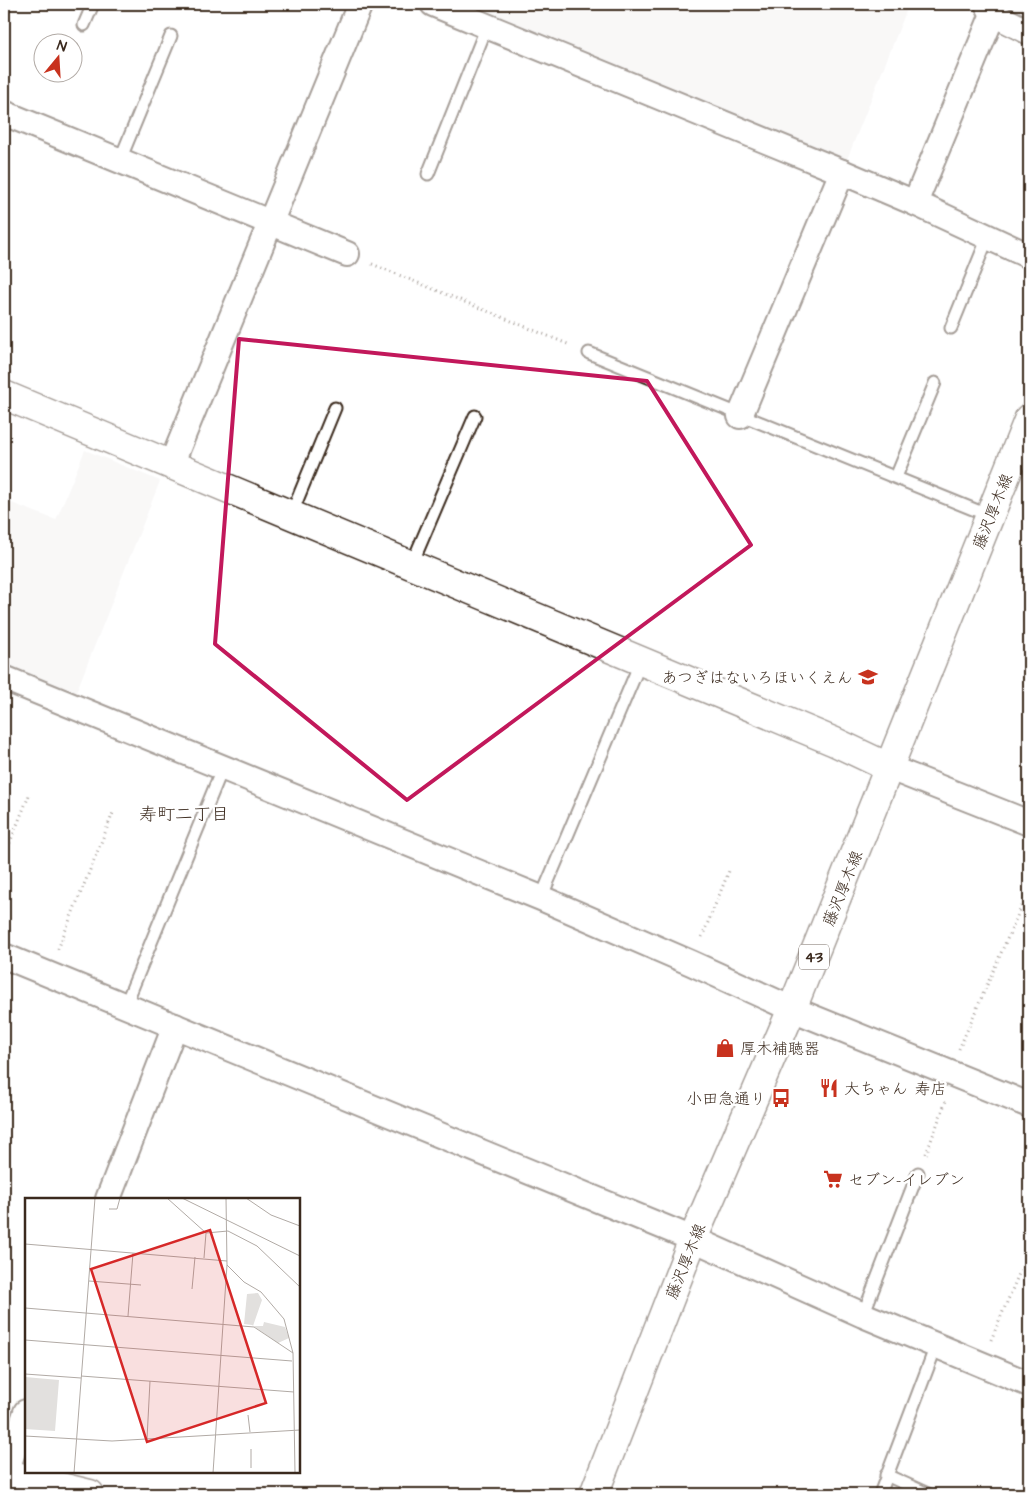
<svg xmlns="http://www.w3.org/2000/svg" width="1033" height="1498" font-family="'Architects Daughter','Klee One',sans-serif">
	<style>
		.built { fill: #f1efee }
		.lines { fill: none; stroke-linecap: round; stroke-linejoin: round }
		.lane-casing { stroke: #3b2a1e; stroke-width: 15 }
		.street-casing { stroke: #3b2a1e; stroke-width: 28 }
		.secondary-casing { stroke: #3b2a1e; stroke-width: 31 }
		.primary-casing { stroke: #3b2a1e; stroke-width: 31 }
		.path { stroke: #3b2a1e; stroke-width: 3; stroke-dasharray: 1 4; stroke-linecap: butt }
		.lane { stroke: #fff; stroke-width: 11 }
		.street { stroke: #fff; stroke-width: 24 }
		.secondary { stroke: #fff; stroke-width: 28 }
		.primary { stroke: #fff; stroke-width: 28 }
		.marked { fill: none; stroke: #c2185b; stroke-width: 4; stroke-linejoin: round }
		.labels { text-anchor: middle; stroke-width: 5; stroke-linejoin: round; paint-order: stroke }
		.shield { fill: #fff; stroke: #766a62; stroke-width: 1 }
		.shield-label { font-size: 15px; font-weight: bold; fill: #3b2a1e }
		.street-label { font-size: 16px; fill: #3b2a1e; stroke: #fff }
		.poi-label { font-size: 16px; fill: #3b2a1e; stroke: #fff; text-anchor: start }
		.neighbourhood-label { font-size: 18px; fill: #3b2a1e; stroke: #fff }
		.inset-road { fill: none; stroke: #b1aaa5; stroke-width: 1 }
		.view { fill: #d62828; fill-opacity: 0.15; stroke: #d62828; stroke-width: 2.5 }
		.inset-edge { fill: none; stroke: #3b2a1e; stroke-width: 2.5 }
	</style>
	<rect width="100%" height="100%" fill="#fff"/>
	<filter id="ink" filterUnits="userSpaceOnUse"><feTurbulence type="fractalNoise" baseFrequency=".02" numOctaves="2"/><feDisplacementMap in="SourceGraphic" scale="10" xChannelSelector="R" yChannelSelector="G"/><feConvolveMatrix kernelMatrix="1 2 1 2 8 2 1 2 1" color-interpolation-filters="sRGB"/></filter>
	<g filter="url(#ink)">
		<!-- built -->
		<g class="built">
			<polygon points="459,4 909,4 846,162"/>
			<polygon points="998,4 1029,4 1029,19"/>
			<polygon points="85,450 160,481 75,695 4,667 4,500 56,520"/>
		</g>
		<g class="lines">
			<!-- lane casing -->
			<g class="lane-casing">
				<g id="lane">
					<polyline points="84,25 93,4"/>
					<polyline points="120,160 171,36"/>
					<polyline points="428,174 487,26"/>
					<polyline points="951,328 988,237"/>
					<polyline points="589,353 990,516"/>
					<polyline points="896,477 935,383"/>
					<polyline points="291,515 335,408"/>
					<polyline points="411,566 475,416"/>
					<polyline points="541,898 641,661"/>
					<polyline points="125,1006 223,767"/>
					<polyline points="863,1315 918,1173"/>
					<polyline points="886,1475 928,1494"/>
					<polyline points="880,1494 936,1346"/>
				</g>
			</g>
			<!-- street casing -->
			<g class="street-casing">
				<g id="street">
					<polyline points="433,4 842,172 915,203 1029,256"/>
					<polyline points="987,4 993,14 1029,32"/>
					<polyline points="4,113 347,254"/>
					<polyline points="915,203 993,14"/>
					<polyline points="740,416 842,172"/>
					<polyline points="171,465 360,4"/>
					<polyline points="4,678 541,898 691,963 792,1009 1029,1105"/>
					<polyline points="890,768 1029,823"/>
					<polyline points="4,956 693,1239 863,1315 1029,1384"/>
					<polyline points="108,1199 175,1026"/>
					<polyline points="6,1473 26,1412"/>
				</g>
			</g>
			<!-- secondary casing -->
			<g class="secondary-casing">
				<g id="secondary">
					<polyline points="4,395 835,742 890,768"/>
					<polyline points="4,1473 90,1494"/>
				</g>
			</g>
			<!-- primary casing -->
			<g class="primary-casing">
				<polyline id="primary" points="594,1494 693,1239 792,1009 1029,418"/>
			</g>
			<!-- path -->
			<g class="path">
				<polyline points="372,264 570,345"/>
				<polyline points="4,857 30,793"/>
				<polyline points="702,937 729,871"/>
				<polyline points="58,949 113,813"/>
				<polyline points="959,1049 1029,889"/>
				<polyline points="926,1154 946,1101"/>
				<polyline points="991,1340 1029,1250"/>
			</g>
			<!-- lane -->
			<use href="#lane" class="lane"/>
			<!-- street -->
			<use href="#street" class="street"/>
			<!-- secondary -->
			<use href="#secondary" class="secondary"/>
			<!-- primary -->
			<use href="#primary" class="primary"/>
		</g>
	</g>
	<!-- marked area -->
	<path d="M0 0H1033V1498H0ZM239 339 647 381 751 545 407 800 215 644Z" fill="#fff" fill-opacity=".55" fill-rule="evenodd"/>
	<path class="marked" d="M239 339 647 381 751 545 407 800 215 644Z"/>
	<!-- icons -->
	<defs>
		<g id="school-bare" transform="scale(1.5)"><path d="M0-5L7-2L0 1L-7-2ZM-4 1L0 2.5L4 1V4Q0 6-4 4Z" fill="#c8321e" stroke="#fff" stroke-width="2.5" paint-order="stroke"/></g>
		<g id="shop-bare" transform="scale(1.5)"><path d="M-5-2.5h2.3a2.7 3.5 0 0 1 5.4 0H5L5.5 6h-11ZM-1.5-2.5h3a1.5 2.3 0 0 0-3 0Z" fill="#c8321e" stroke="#fff" stroke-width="2.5" paint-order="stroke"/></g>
		<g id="restaurant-bare" transform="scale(1.5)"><path d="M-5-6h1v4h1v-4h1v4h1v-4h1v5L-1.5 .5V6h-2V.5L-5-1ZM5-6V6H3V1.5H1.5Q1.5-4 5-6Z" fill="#c8321e" stroke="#fff" stroke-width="2.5" paint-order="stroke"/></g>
		<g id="bus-bare" transform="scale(1.5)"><path d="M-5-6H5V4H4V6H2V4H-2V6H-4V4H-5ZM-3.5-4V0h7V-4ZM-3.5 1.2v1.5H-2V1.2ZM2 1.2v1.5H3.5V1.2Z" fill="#c8321e" stroke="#fff" stroke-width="2.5" paint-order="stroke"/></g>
		<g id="supermarket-bare" transform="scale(1.5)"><path d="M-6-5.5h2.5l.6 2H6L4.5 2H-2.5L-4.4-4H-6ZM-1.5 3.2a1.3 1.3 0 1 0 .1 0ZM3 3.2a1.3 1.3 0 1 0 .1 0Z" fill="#c8321e" stroke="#fff" stroke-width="2.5" paint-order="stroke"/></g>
	</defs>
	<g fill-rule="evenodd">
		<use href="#school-bare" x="868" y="677"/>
		<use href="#shop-bare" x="725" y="1048"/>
		<use href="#restaurant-bare" x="829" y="1088"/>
		<use href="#bus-bare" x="781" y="1098"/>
		<use href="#supermarket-bare" x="833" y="1179"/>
	</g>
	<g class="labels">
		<!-- shield labels -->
		<rect class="shield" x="799" y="944.5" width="30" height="25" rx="4"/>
		<g class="shield-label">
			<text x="814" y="962">43</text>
		</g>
		<!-- street labels -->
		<g class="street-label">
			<text transform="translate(992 511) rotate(-68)" y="6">藤沢厚木線</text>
			<text transform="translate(842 888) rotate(-68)" y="6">藤沢厚木線</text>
			<text transform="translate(685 1261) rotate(-68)" y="6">藤沢厚木線</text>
		</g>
		<!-- poi labels -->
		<g class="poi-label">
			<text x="853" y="683" text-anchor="end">あつぎはないろほいくえん</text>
			<text x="740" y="1054">厚木補聴器</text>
			<text x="844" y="1094">大ちゃん 寿店</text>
			<text x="766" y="1104" text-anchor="end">小田急通り</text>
			<text x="848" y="1185">セブン-イレブン</text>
		</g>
		<!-- neighbourhood labels -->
		<g class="neighbourhood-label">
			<text x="184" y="820">寿町二丁目</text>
		</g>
	</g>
	<!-- overview -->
	<g transform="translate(25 1198)">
		<rect width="275" height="275" fill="#fff"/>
		<path d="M233 95 237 102 228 128H238L239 124 260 129 264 140 253 145 227 127 219 126 222 96ZM0 179 34 182 30 233 0 231Z" fill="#e2e0de"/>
		<path class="inset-road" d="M142 0 181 35 203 33 232 48 275 89M157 0 275 58M221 0 246 17 275 28M84 11H92L95 0M0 46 202 63M179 60 181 35M202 67 219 84 236 94 259 121 268 155M64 83 116 87M167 91 170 59M0 110 229 129 268 155 270 275M103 118 108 55M0 142 267 163M0 176 56 180M56 178 269 194M223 217 225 234M0 238 87 243 275 232M122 241 125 183M226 270V251M49 275 70 0M188 275 202 67 201 0"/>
		<path class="view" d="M185 32 241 205 122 244 66 71Z"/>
		<rect width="275" height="275" class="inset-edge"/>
	</g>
	<!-- margin -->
	<rect width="1033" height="1498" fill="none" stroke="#fff" stroke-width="20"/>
	<rect x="10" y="10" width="1013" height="1478" fill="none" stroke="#3b2a1e" stroke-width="2" filter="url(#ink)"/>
	<!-- north arrow -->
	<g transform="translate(58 58) rotate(18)"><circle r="24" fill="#ffffff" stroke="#b1aaa5"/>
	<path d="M0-4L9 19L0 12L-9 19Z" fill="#c8321e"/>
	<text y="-8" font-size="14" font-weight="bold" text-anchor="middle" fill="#3b2a1e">N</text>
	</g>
</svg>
